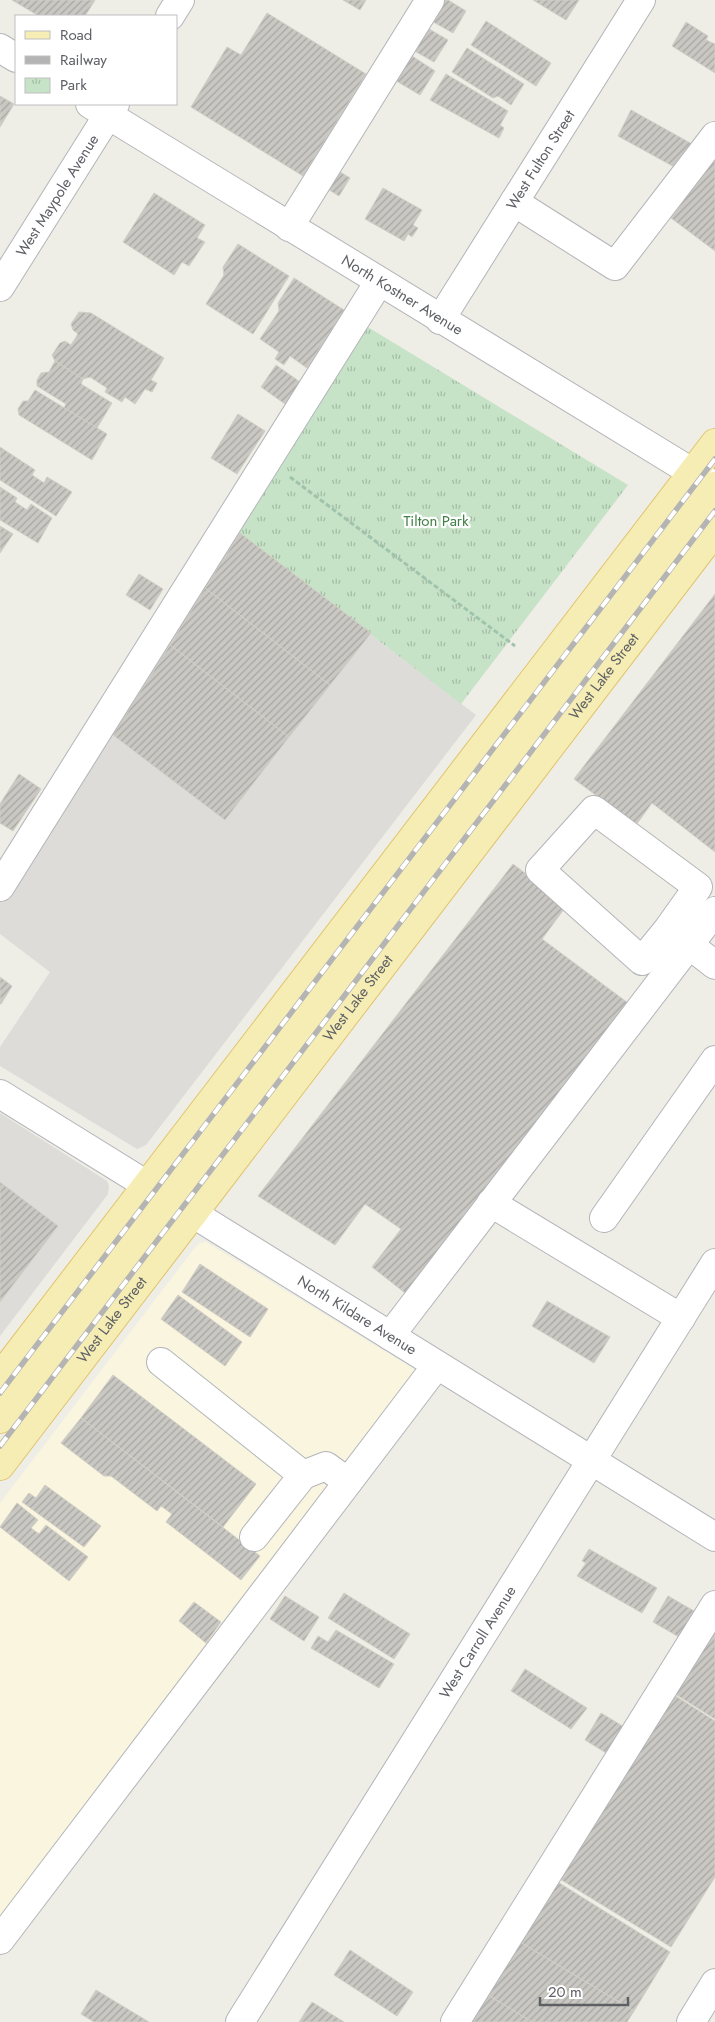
<svg xmlns="http://www.w3.org/2000/svg" width="715" height="2022" font-family="Jost,sans-serif">
	<style>
		.commercial { fill: #faf5df }
		.industrial { fill: #dddcd8 }
		.park { fill: url(#park-tufts) }
		.building { fill: url(#building-hatch); stroke: #d2cec5 }
		.lines { fill: none; stroke-linecap: round; stroke-linejoin: round }
		.minor-casing { stroke: #b3b5b9; stroke-width: 30 }
		.major-casing { stroke: #e1c46c; stroke-width: 30 }
		.path { stroke: #9fc3ab; stroke-width: 3; stroke-dasharray: 5 2.5; stroke-linecap: butt }
		.minor { stroke: #fff; stroke-width: 28 }
		.major { stroke: #f6edb4; stroke-width: 28 }
		.rail-casing { stroke: #b4b4b5; stroke-width: 5.5 }
		.rail { stroke: #fff; stroke-width: 4; stroke-dasharray: 11; stroke-linecap: butt }
		.labels { text-anchor: middle; stroke-width: 4.5; stroke-linejoin: round; paint-order: stroke }
		.street-label { font-size: 15px; fill: #5e6065; stroke: #fff }
		.park-label { font-size: 15px; fill: #408145; stroke: #fff }
	</style>
	<defs>
		<pattern id="park-tufts" width="24" height="20" patternUnits="userSpaceOnUse" patternTransform="scale(1.25)"><rect width="24" height="20" fill="#c6e3c7"/><path d="M3 7l-1-3M5 7V3M7 7l1-3M15 17l-1-3M17 17v-4M19 17l1-3" fill="none" stroke="#a4bba5"/></pattern>
		<pattern id="building-hatch" width="6" height="6" patternUnits="userSpaceOnUse" patternTransform="scale(1.25)"><rect width="6" height="6" fill="#cac8c3"/><path d="M-1 1l2-2M0 6l6-6M5 7l2-2" fill="none" stroke="#a7a6a2"/></pattern>
	</defs>
	<rect width="100%" height="100%" fill="#eeede6"/>
	<!-- commercial -->
	<polygon class="commercial" points="206,1242 427,1377 0,1940 0,1503 193,1250 200,1243"/>
	<!-- industrial -->
	<g class="industrial">
		<polygon points="226,524 476,715 146,1145 137,1149 0,1066 0,1047 50,972 0,934 0,887"/>
		<polygon points="0,1113 107,1181 109,1186 108,1194 0,1336"/>
	</g>
	<!-- park -->
	<polygon class="park" points="366,326 628,485 461,704 239,533"/>
	<!-- building -->
	<g class="building">
		<polygon points="12,0 95,0 85,16 39,16"/>
		<polygon points="343,0 366,0 360,10"/>
		<polygon points="440,0 448,0 466,11 453,33 428,19"/>
		<polygon points="533,0 579,0 566,20"/>
		<polygon points="267,13 366,74 303,176 191,107 227,47 241,55"/>
		<polygon points="486,21 551,63 536,86 471,45"/>
		<polygon points="686,22 708,36 706,40 715,44 715,73 672,46"/>
		<polygon points="424,26 448,40 434,62 411,49"/>
		<polygon points="467,48 524,84 511,105 498,96 493,98 452,72"/>
		<polygon points="409,54 435,71 420,95 393,79"/>
		<polygon points="446,74 508,111 500,125 504,128 499,138 430,100"/>
		<polygon points="0,96 14,104 0,127"/>
		<polygon points="631,110 692,144 678,169 618,136"/>
		<polygon points="715,153 715,251 671,218 689,193 690,186"/>
		<polygon points="332,167 350,178 339,196 321,185"/>
		<polygon points="383,188 422,210 413,225 418,228 412,237 408,234 404,241 365,219"/>
		<polygon points="154,193 205,225 197,238 205,242 189,266 182,262 174,275 123,242"/>
		<polygon points="238,244 289,276 253,334 206,304 224,275 223,267"/>
		<polygon points="294,278 344,310 307,368 290,356 284,365 275,359 279,352 260,339 279,311 278,303"/>
		<polygon points="79,312 91,313 164,358 151,380 157,383 152,392 145,389 135,404 125,397 122,402 105,392 107,388 90,377 83,379 55,361 52,355 60,343 65,341 71,345 78,334 73,330 71,324"/>
		<polygon points="55,361 83,379 81,384 112,403 97,428 64,408 66,404 37,386 37,380 41,373 49,372"/>
		<polygon points="276,365 300,382 285,404 261,387"/>
		<polygon points="35,390 107,434 92,460 19,415 18,409 23,401 28,401"/>
		<polygon points="238,414 265,431 237,474 211,458"/>
		<polygon points="0,447 35,470 32,475 44,483 47,477 72,492 56,516 0,480"/>
		<polygon points="0,487 17,498 15,502 27,510 31,504 52,518 38,543 0,520"/>
		<polygon points="0,526 13,534 0,553"/>
		<polygon points="240,533 371,633 330,685 205,588"/>
		<polygon points="139,574 163,589 150,610 126,595"/>
		<polygon points="205,588 330,685 289,737 170,645"/>
		<polygon points="715,594 715,852 652,803 636,825 574,779"/>
		<polygon points="170,645 289,737 225,820 113,735"/>
		<polygon points="19,774 41,789 13,831 0,823 0,804"/>
		<polygon points="513,864 567,905 542,939 628,1003 409,1296 372,1267 401,1229 365,1204 335,1245 258,1196"/>
		<polygon points="0,977 12,986 1,1004 0,1004"/>
		<polygon points="0,1182 58,1226 0,1302"/>
		<polygon points="200,1264 268,1309 250,1337 182,1292"/>
		<polygon points="178,1295 242,1342 225,1366 161,1319"/>
		<polygon points="547,1301 610,1337 594,1363 532,1326"/>
		<polygon points="113,1375 256,1484 223,1527 81,1418"/>
		<polygon points="81,1418 260,1556 241,1580 166,1522 172,1514 161,1506 157,1511 111,1476 104,1476 61,1443"/>
		<polygon points="45,1485 101,1526 84,1547 22,1502 29,1493 36,1498"/>
		<polygon points="17,1503 38,1520 31,1528 39,1534 46,1525 88,1557 69,1581 0,1527"/>
		<polygon points="589,1549 657,1588 642,1613 577,1576 586,1563 582,1561"/>
		<polygon points="344,1593 410,1634 394,1659 328,1618"/>
		<polygon points="285,1596 319,1617 304,1641 270,1619"/>
		<polygon points="668,1596 694,1611 679,1637 653,1622"/>
		<polygon points="194,1602 221,1622 206,1643 179,1621"/>
		<polygon points="715,1629 715,1719 672,1692"/>
		<polygon points="336,1630 394,1664 379,1688 311,1648 318,1636 328,1642"/>
		<polygon points="525,1669 587,1708 571,1729 511,1691"/>
		<polygon points="674,1695 715,1721 715,1877 671,1947 560,1879"/>
		<polygon points="601,1713 624,1727 608,1754 585,1740"/>
		<polygon points="556,1881 670,1952 634,2011 520,1942"/>
		<polygon points="520,1942 634,2011 627,2022 532,2022 488,1995"/>
		<polygon points="350,1950 413,1992 397,2016 334,1975"/>
		<polygon points="96,1990 149,2022 94,2022 81,2014"/>
		<polygon points="488,1995 532,2022 471,2022"/>
		<polygon points="312,2002 344,2022 299,2022"/>
	</g>
	<g class="lines">
		<!-- minor casing -->
		<g class="minor-casing">
			<g id="minor">
				<polyline points="170,16 180,0"/>
				<polyline points="0,48 16,58"/>
				<path id="s1" d="M90 104 713 485"/>
				<polyline points="514,202 615,266 715,136"/>
				<polyline points="289,227 430,0"/>
				<path id="s2" d="M0 287 115 104"/>
				<path id="s3" d="M440 320 641 0"/>
				<polygon points="594,810 698,887 668,929 642,961 540,870"/>
				<polyline points="0,887 379,282"/>
				<polyline points="675,934 715,965"/>
				<path id="s4" d="M0 1094 715 1537"/>
				<polyline points="491,1203 681,1318"/>
				<polyline points="604,1218 715,1060"/>
				<polyline points="390,1336 715,911"/>
				<polyline points="161,1362 303,1475 254,1537"/>
				<polyline points="303,1475 326,1466 348,1482"/>
				<polyline points="0,1940 437,1365"/>
				<path id="s5" d="M240 2022 715 1263"/>
				<polyline points="455,2022 715,1605"/>
				<polyline points="691,2022 715,1983"/>
			</g>
		</g>
		<!-- major casing -->
		<g class="major-casing">
			<g id="major">
				<polyline points="0,1377 715,443"/>
				<polyline points="0,1419 715,486"/>
				<path id="s6" d="M0 1466 715 531"/>
			</g>
		</g>
		<!-- path -->
		<polyline class="path" points="290,477 515,646"/>
		<!-- minor -->
		<use href="#minor" class="minor"/>
		<!-- major -->
		<use href="#major" class="major"/>
		<!-- rail casing -->
		<g class="rail-casing">
			<g id="rail">
				<polyline points="0,1393 715,459"/>
				<polyline points="0,1446 715,511"/>
			</g>
		</g>
		<!-- rail -->
		<use href="#rail" class="rail"/>
	</g>
	<g class="labels">
		<!-- street labels -->
		<g class="street-label">
			<text dy="5" stroke="none"><textPath href="#s3" startOffset="189">West Fulton Street</textPath></text>
			<text dy="5" stroke="none"><textPath href="#s2" startOffset="108">West Maypole Avenue</textPath></text>
			<text dy="5" stroke="none"><textPath href="#s1" startOffset="366">North Kostner Avenue</textPath></text>
			<text dy="5" stroke="none"><textPath href="#s6" startOffset="994">West Lake Street</textPath></text>
			<text dy="5" stroke="none"><textPath href="#s6" startOffset="589">West Lake Street</textPath></text>
			<text dy="5" stroke="none"><textPath href="#s4" startOffset="420">North Kildare Avenue</textPath></text>
			<text dy="5" stroke="none"><textPath href="#s6" startOffset="184">West Lake Street</textPath></text>
			<text dy="5" stroke="none"><textPath href="#s5" startOffset="448">West Carroll Avenue</textPath></text>
		</g>
		<!-- park labels -->
		<g class="park-label">
			<text x="436" y="526">Tilton Park</text>
		</g>
	</g>
	<!-- legend -->
	<rect x="15" y="15" width="162" height="90" fill="#ffffff" stroke="#bfbfc1"/>
	<rect x="25" y="31" width="25" height="8" fill="#f6edb4" stroke="#bfbfc1"/>
	<text x="60" y="40" font-size="15" fill="#5e6065">Road</text>
	<rect x="25" y="56" width="25" height="8" fill="#b4b4b5" stroke="#bfbfc1"/>
	<text x="60" y="65" font-size="15" fill="#5e6065">Railway</text>
	<rect x="25" y="78" width="25" height="15" fill="url(#park-tufts)" stroke="#bfbfc1"/>
	<text x="60" y="90" font-size="15" fill="#5e6065">Park</text>
	<!-- scale -->
	<path d="M540 1997v8h88v-8" fill="none" stroke="#5e6065" stroke-width="2.5"/>
	<text x="548" y="1997" font-size="15" fill="#5e6065" stroke="#ffffff" stroke-width="4" paint-order="stroke">20 m</text>
</svg>
